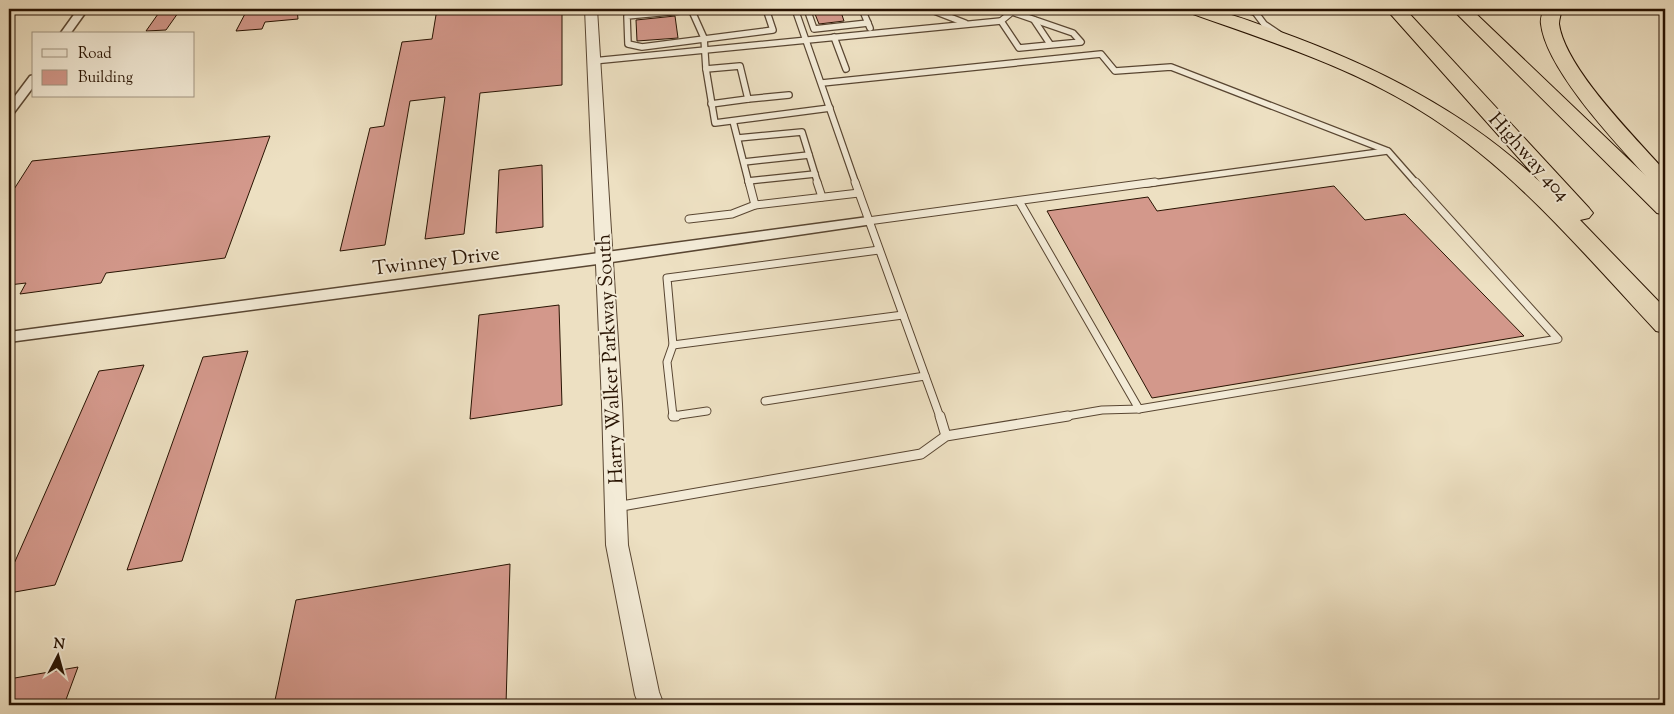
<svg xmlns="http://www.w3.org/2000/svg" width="1674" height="714" font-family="'Sorts Mill Goudy',serif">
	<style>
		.building { fill: #d3988b; stroke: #281302 }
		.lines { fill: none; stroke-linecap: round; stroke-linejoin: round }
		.service-far2-casing { stroke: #594632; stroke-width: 8 }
		.service-far1-casing { stroke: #594632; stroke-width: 9 }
		.service-casing { stroke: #594632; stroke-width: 11 }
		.minor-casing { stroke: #594632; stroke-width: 3 }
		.tertiary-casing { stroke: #594632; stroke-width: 2 }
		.motorway-casing { stroke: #281302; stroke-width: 2 }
		.service-far2 { stroke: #f3ebd7; stroke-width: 5.5 }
		.service-far1 { stroke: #f3ebd7; stroke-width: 7 }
		.service { stroke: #f3ebd7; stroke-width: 9 }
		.minor { fill: #f3ebd7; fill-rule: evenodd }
		.tertiary { fill: #f3ebd7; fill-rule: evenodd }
		.motorway { fill: #ede0c2; fill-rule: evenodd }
		.labels { text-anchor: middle; stroke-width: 4; stroke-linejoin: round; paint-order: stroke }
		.street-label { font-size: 20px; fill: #281302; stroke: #f3ebd7 }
	</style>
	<rect width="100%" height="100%" fill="#ede0c2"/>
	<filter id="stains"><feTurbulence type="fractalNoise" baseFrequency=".004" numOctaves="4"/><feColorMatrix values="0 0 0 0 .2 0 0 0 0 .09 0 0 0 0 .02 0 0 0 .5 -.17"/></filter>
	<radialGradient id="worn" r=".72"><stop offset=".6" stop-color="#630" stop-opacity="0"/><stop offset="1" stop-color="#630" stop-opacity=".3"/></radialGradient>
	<!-- building -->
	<g class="building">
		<polygon points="297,9 298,19 265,22 262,29 236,31 247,10"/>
		<polygon points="437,9 562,9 562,85 480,93 464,234 425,239 445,97 410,101 385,245 340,251 370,128 384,126 402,42 432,39"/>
		<polygon points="813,9 840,9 844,21 819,24"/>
		<polygon points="178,13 166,30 146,31 158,14"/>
		<polygon points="675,16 678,38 637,41 636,20"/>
		<polygon points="270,136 225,258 106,273 101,283 20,294 26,283 9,285 9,197 32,161"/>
		<polygon points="542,165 543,227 496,233 499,170"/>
		<polygon points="1334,186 1365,220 1405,214 1524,336 1152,398 1047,211 1148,197 1157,211"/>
		<polygon points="559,305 562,405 470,419 479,315"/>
		<polygon points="248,351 182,561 127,570 203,357"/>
		<polygon points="144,365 55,585 9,593 9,575 99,371"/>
		<polygon points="510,564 506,705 274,705 296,600"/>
		<polygon points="78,667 64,705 9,705 9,679"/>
	</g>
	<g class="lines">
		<!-- service-far2 casing -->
		<g class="service-far2-casing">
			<g id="service-far2">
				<polyline points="691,9 704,38 706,69 715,123 830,108"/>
				<polyline points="795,9 856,184"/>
				<polyline points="807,9 814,29 868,23"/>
				<polyline points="862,9 870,28"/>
				<polyline points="929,9 965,23"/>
				<polyline points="1241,9 1255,12 1264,24 1279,34"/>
				<polyline points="691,10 627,16 628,44 642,47 773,30 766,9"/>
				<polygon points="1012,12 1073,33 1081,42 1019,48 1001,21"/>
				<polyline points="1255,12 1273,9"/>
				<polyline points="1034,20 1050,44"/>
				<polyline points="834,37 846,69"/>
				<polyline points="593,61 1001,21"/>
				<polyline points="706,69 740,66 748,99 711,104"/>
				<polyline points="822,83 1101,54 1115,71 1171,67 1388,151 1417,184"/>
				<polyline points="748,99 789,95"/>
				<polyline points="733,121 749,184"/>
				<polyline points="738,138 802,132 818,184"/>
				<polyline points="744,162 809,155"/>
				<polyline points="748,181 815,174"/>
				<polyline points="1146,184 1387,151"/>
			</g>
		</g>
		<!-- service-far1 casing -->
		<g class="service-far1-casing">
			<g id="service-far1">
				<polyline points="749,182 755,205 859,193"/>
				<polyline points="817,182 822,197"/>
				<polyline points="855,182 940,417"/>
				<polyline points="1019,201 1139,409"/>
				<polyline points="689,219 732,214 755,205"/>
				<polyline points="868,221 1155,182"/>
				<polyline points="879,250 667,278 673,345 903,315"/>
				<polyline points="673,345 667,362 673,416 707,411"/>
				<polyline points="765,401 925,376"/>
				<polyline points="1061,417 1102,410 1139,409 1558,339 1416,182"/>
			</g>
		</g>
		<!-- service casing -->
		<g class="service-casing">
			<g id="service">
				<polyline points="673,416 676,416"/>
				<polyline points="940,416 946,436"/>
				<polyline points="616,507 921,454 946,436 1068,416"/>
			</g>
		</g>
		<!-- minor casing -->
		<g class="minor-casing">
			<g id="minor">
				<polygon points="78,9 88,9 70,34 60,34"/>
				<polygon points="34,75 34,86 13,114 9,115 9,104 30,76"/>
				<polygon points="868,217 874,221 873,224 605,263 9,342 9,332"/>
			</g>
		</g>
		<!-- tertiary casing -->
		<g class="tertiary-casing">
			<polygon id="tertiary" points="585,9 597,9 622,404 628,545 659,692 664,705 639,705 635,695 606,545 602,404"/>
		</g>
		<!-- motorway casing -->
		<g class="motorway-casing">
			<g id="motorway">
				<path d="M1187 9C1219 7 1248 21 1278 31 1375 66 1465 111 1540 182L1386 9H1405L1589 208 1593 213 1589 218 1580 220 1665 308V333L1656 331C1586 256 1518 174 1432 118 1358 69 1272 42 1190 13Z"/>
				<path d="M1452 9H1471L1646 176C1615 142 1546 69 1541 24 1540 19 1542 14 1544 9H1562C1561 14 1559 19 1559 24 1565 68 1635 137 1665 171V191L1660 190 1665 195V215L1657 213Z"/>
			</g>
		</g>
		<!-- service-far2 -->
		<use href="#service-far2" class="service-far2"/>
		<!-- service-far1 -->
		<use href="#service-far1" class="service-far1"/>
		<!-- service -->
		<use href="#service" class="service"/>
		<!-- minor -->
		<use href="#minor" class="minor"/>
		<!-- tertiary -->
		<use href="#tertiary" class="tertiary"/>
		<!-- motorway -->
		<use href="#motorway" class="motorway"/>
	</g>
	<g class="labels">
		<!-- street labels -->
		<g class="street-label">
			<text transform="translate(1530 156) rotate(48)" y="7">Highway 404</text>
			<text transform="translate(436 260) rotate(-7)" y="7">Twinney Drive</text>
			<text transform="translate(609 359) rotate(-93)" y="7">Harry Walker Parkway South</text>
		</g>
	</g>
	<!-- margin -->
	<rect width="1674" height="714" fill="none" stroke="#ede0c2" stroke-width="30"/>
	<rect x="10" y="10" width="1654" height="694" fill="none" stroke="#281302" stroke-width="2.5"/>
	<rect x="15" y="15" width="1644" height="684" fill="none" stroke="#281302"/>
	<!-- legend -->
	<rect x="32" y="32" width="162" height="65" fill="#f3ebd7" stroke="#a29582"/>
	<rect x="42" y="49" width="25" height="8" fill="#f3ebd7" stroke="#a29582"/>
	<text x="78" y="58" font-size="15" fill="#281302">Road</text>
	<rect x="42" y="70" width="25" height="15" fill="#d3988b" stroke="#a29582"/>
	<text x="78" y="82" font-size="15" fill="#281302">Building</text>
	<!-- north arrow -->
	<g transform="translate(58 656) rotate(6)" stroke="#f3ebd7" stroke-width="4" paint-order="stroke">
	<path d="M0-4L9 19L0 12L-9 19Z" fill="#281302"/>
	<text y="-8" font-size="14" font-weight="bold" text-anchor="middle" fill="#281302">N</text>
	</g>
	<rect width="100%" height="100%" filter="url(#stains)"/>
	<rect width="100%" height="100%" fill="url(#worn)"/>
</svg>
